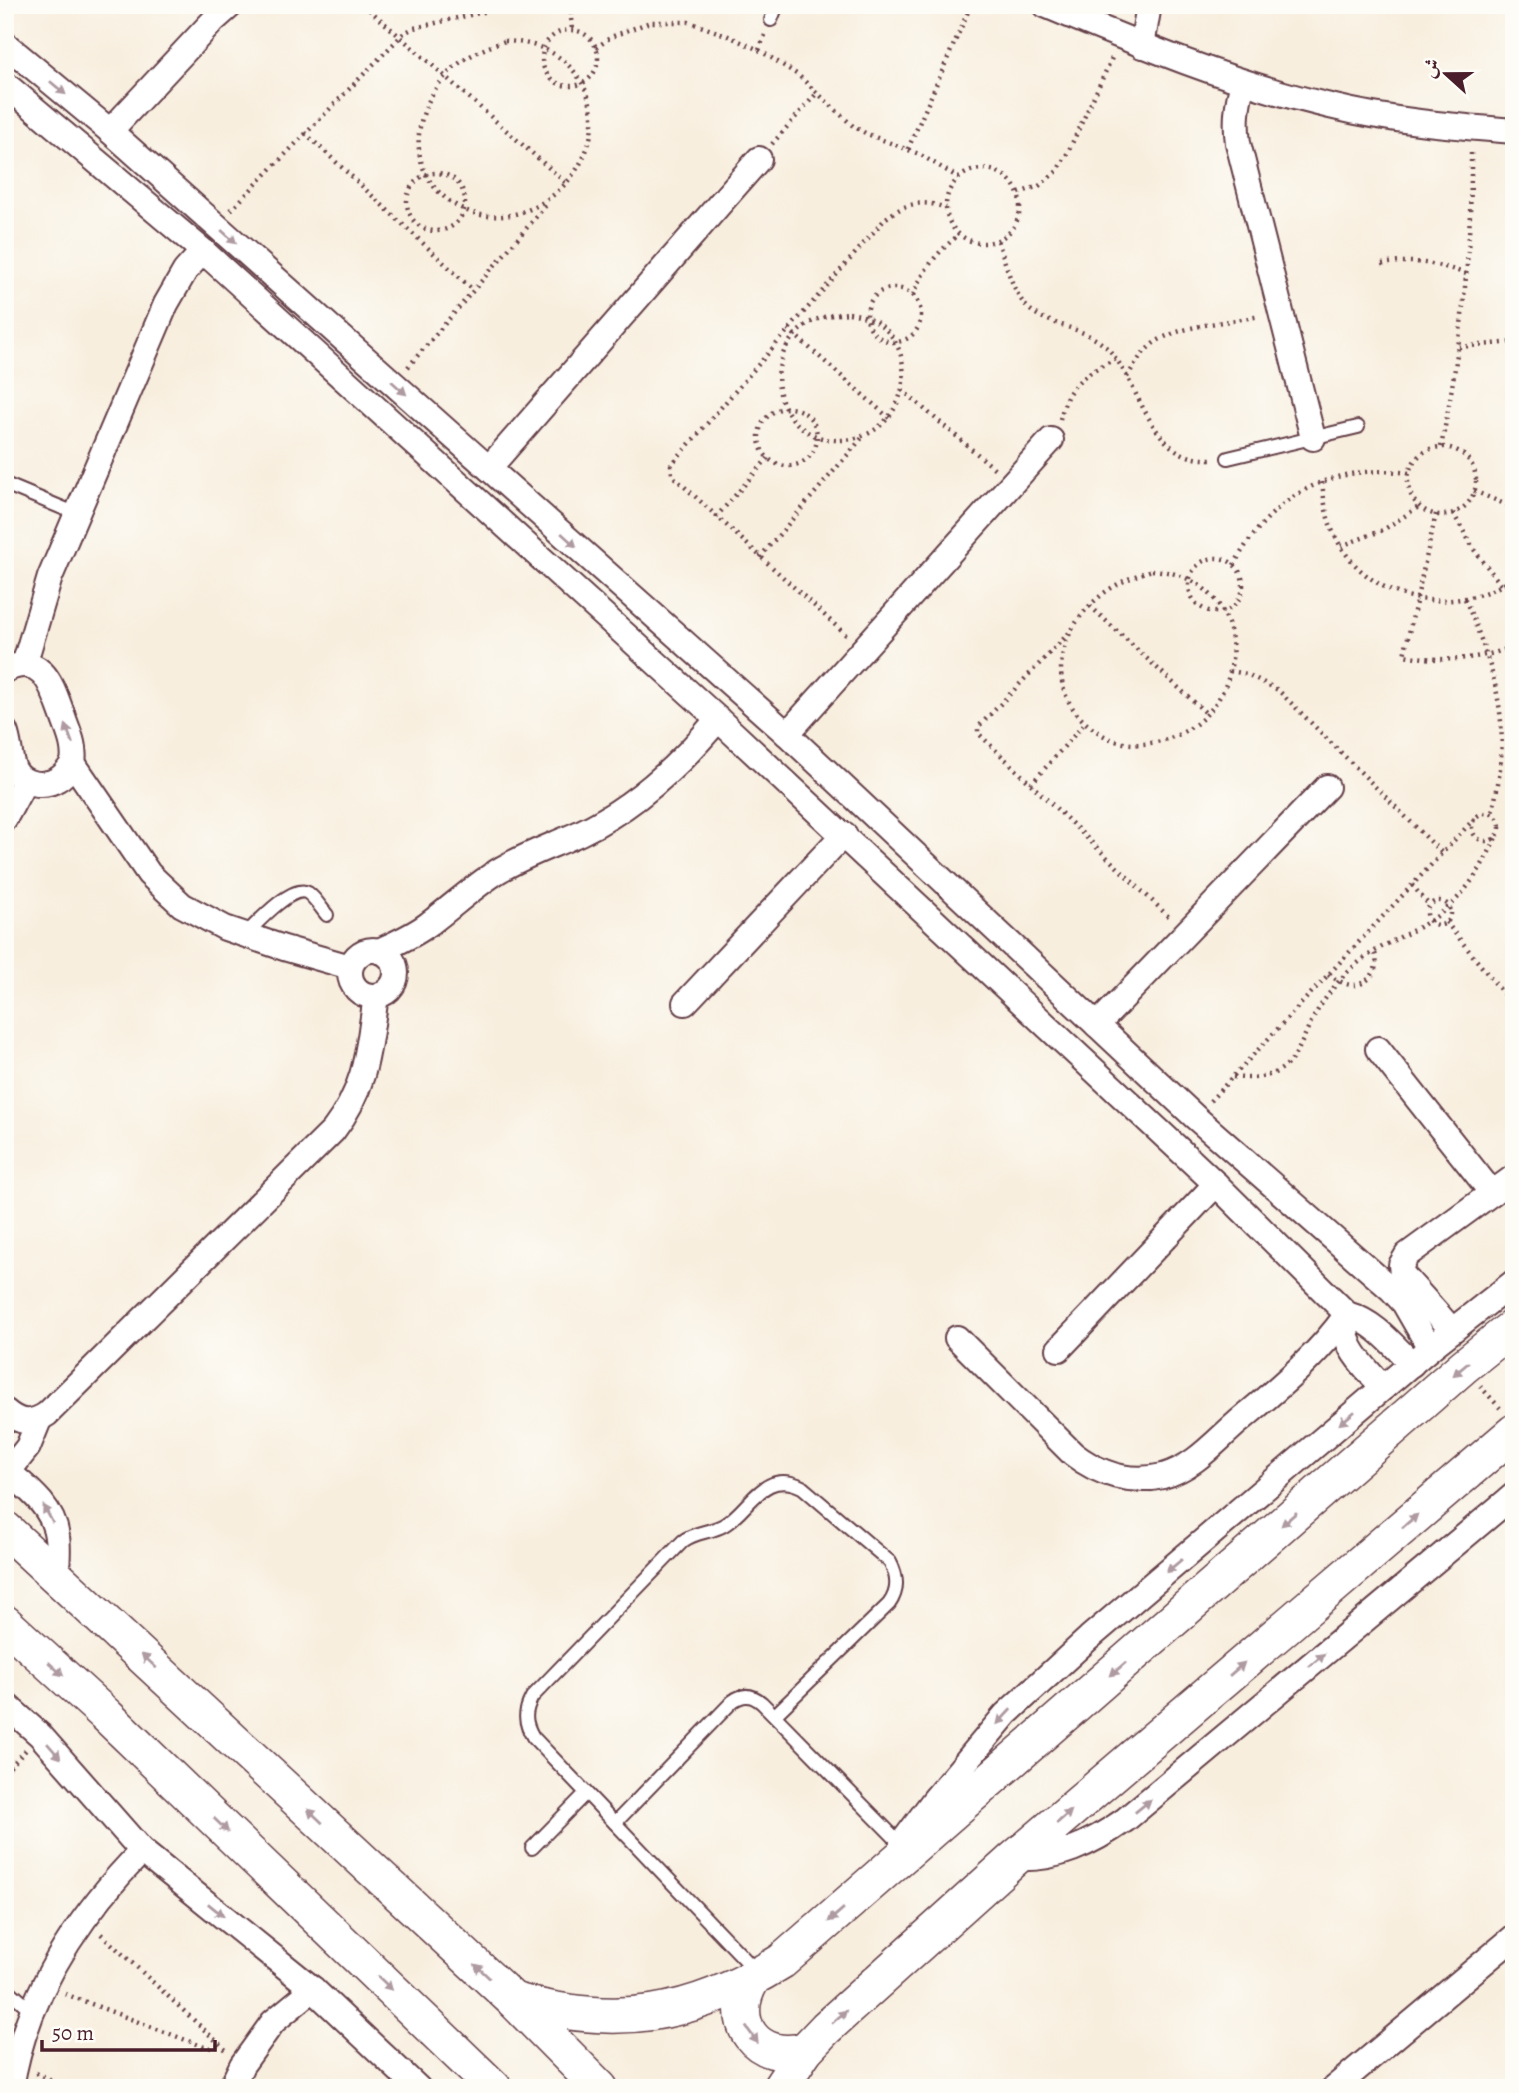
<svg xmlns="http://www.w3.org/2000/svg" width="1519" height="2093" font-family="Alegreya,Amiri,serif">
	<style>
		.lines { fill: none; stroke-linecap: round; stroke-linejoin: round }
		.lane-casing { stroke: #643e46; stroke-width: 16 }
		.street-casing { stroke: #643e46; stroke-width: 28 }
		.secondary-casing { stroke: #643e46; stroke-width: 38 }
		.path { stroke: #643e46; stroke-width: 4.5; stroke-dasharray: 2 5; stroke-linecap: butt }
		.lane { stroke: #fff; stroke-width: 12 }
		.street { stroke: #fff; stroke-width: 24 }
		.secondary { stroke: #fff; stroke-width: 35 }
		.oneway { fill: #ae9aa0 }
	</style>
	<rect width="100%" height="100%" fill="#fdfcf7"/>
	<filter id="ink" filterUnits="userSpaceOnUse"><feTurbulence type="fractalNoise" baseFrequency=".0143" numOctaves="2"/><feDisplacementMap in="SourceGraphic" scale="14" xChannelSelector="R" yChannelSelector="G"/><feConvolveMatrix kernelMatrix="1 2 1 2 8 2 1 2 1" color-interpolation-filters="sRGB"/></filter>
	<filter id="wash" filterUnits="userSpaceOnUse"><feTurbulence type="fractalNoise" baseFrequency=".00686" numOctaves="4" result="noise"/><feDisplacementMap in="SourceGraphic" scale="28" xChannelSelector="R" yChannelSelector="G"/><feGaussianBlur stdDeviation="1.57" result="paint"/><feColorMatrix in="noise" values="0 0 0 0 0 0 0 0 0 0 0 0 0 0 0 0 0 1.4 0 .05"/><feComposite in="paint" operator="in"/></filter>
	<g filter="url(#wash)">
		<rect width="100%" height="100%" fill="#f8eede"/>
	</g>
	<g filter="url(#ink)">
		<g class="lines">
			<!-- lane casing -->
			<g class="lane-casing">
				<g id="lane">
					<polyline points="771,20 777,5"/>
					<polyline points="1228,458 1358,427"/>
					<polyline points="5,484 77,514"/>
					<path d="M245 935C256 924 293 883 308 893 315 898 321 908 327 915"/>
					<path d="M615 1823 733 1701C744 1693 753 1695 762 1703L901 1844"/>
					<polyline points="532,1848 586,1793"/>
					<path d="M757 1972 533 1737C524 1722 524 1712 532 1697L683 1541C696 1531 710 1533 724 1525 751 1509 763 1468 802 1487L890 1562C898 1577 899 1590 889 1604L775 1715"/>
					<polyline points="5,1987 32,2011"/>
				</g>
			</g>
			<!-- street casing -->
			<g class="street-casing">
				<g id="street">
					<path d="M1045 5C1138 44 1231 83 1330 106 1390 121 1452 126 1514 131"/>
					<polyline points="5,44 110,131 787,734 1195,1117 1392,1290 1404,1303 1430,1348"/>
					<polyline points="1142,46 1149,5"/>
					<path d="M1243 83C1237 104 1235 121 1238 143L1313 438"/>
					<path d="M5 84 203 251 718 719 1216 1184 1347 1314C1375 1322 1392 1344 1412 1364"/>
					<polyline points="110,131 214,20 231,5"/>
					<polyline points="489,468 759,159"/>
					<polyline points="24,665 50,577 166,304 185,271 203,251"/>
					<path d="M5 670C44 652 52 687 63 716 68 731 76 746 73 763 69 769 64 776 58 779 44 788 22 785 14 769 9 758 10 743 5 731"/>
					<polyline points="787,734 1051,440"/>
					<polyline points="73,763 149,874 182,905 225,928 284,948 350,967"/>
					<polyline points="5,818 25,781"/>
					<circle cx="373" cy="973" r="23"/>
					<path d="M379 951C396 943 415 935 430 923 453 906 473 887 498 871 524 855 552 846 580 833 635 807 679 766 718 719"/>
					<polyline points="685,1003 844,834"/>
					<polyline points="1097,1025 1327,787"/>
					<polyline points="1378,1049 1492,1193"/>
					<path d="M1347 1314C1339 1346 1364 1365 1383 1388"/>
					<polyline points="1452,1330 1402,1274 1401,1265 1407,1255 1514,1177"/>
					<path d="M957 1338 1073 1454C1099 1474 1130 1484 1163 1476 1193 1468 1214 1443 1237 1423 1277 1389 1317 1357 1347 1314"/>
					<polyline points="1059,1349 1216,1184"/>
					<path d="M5 1411C19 1423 31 1425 47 1414L333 1131C367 1087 368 1049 376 996"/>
					<path d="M5 1469C27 1488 53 1506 57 1537 59 1549 57 1563 57 1576"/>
					<polyline points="8,1472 28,1447 39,1420"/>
					<polyline points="5,1704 40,1735 142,1851 313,1989 418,2088"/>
					<polyline points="902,1843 934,1800 1006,1714 1089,1638 1430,1348 1514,1282"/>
					<path d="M1015 1858C1056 1861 1092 1843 1125 1820L1514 1495"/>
					<path d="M11 2088C26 1994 77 1917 142 1851"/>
					<polyline points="231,2088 242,2065 273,2022 313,1989"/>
					<polyline points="1334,2088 1514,1937"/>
				</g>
			</g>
			<!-- secondary casing -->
			<g class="secondary-casing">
				<g id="secondary">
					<polyline points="5,1529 513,2000 600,2088"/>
					<polyline points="5,1623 106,1715 494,2088"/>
					<path d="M752 1980C726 2022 757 2063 805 2050"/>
					<path d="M513 2000C616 2029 692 2017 782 1961L1464 1366 1514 1326"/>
					<polyline points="780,2088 805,2050 826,2028 1015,1858 1514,1432"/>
				</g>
			</g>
			<!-- path -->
			<g class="path">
				<polyline points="364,5 566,183"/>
				<polyline points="570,5 572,30"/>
				<circle cx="570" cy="58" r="28"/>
				<path d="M505 41C531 42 554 49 572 69 640 147 520 265 442 195 401 158 419 96 457 65 472 53 488 47 505 41Z"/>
				<polyline points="596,48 611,37 650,22 689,22 726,35 759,50 798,75 853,126 867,134 919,154 959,178"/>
				<polyline points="759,50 765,35"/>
				<polyline points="305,133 473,290"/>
				<polyline points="772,144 818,92"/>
				<polyline points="908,149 971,5"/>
				<circle cx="983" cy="206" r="37"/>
				<circle cx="436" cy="202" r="29"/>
				<polyline points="1019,193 1039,186 1057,171 1068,152 1112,58"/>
				<polyline points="231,210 404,33 414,28 514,5"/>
				<path d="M998 241C1005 261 1010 283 1022 301 1042 329 1083 322 1110 351 1141 386 1151 463 1211 459"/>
				<path d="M1382 264C1413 259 1437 263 1466 274"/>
				<circle cx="894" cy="315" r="27"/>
				<path d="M913 295C923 270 938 251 959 235"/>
				<path d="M849 313C928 323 917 437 842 440 828 441 813 437 802 428 768 402 771 347 808 324 821 316 835 314 849 313Z"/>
				<polyline points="788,329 889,418"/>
				<polyline points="1459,347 1514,342"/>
				<polyline points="408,367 548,203"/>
				<path d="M1127 377C1135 364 1142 352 1154 343 1180 325 1229 322 1260 316"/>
				<polyline points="902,390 995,469"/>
				<circle cx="788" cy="437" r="29"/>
				<path d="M1060 419C1062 412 1064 404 1067 397 1077 378 1097 367 1116 359"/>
				<path d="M1441 447C1461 348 1472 249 1471 149"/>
				<circle cx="1442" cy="481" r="34"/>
				<path d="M1322 482C1324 500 1326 517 1334 534 1368 604 1452 619 1514 578"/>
				<polyline points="1474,491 1514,508"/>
				<polyline points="1453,513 1475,551 1502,586"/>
				<path d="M1436 514 1404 655C1441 662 1478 661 1514 646"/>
				<polyline points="716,517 768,458"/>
				<polyline points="1341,546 1383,530 1420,506"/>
				<polyline points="760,557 862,438"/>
				<circle cx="1216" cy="585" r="27"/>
				<path d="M1234 565C1271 496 1330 463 1409 473"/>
				<path d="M1152 570C1261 578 1256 719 1157 742 1137 746 1118 745 1101 734 1041 698 1054 631 1104 593 1119 582 1134 576 1152 570Z"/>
				<path d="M1465 599C1498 679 1513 726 1492 813"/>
				<polyline points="1090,606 1207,714"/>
				<polyline points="1069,633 982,723 978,727 978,733 1170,918"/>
				<path d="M846 635 675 478 672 474 671 465 885 219C905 203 922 199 946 208"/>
				<polyline points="1230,671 1247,674 1278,690 1442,853"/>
				<polyline points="1031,784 1085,723"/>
				<circle cx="1486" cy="827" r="14"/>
				<polyline points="1412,885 1429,905"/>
				<circle cx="1439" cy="913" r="12"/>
				<polyline points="1446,922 1514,1007"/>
				<path d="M1328 975C1337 979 1345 986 1355 985 1372 983 1381 965 1374 951"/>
				<path d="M1233 1077C1250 1079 1265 1079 1280 1070 1297 1059 1301 1043 1309 1026 1317 1010 1327 995 1339 981 1362 954 1392 942 1423 925 1459 905 1481 872 1497 835"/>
				<polyline points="1210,1101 1475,818"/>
				<polyline points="1480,1386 1500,1408"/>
				<polyline points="5,1772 26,1750"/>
				<polyline points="101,1934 226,2050"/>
				<polyline points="65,1994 207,2048 221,2046"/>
				<polyline points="36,2073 70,2088"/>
			</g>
			<!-- lane -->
			<use href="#lane" class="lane"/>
			<!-- street -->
			<use href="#street" class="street"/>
			<!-- secondary -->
			<use href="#secondary" class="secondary"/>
		</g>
		<!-- one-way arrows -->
		<defs><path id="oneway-solid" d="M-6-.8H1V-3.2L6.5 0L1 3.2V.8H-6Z" transform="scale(1.75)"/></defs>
		<g class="oneway">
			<use href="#oneway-solid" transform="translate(58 88) rotate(40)"/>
			<use href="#oneway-solid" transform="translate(229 237) rotate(42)"/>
			<use href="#oneway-solid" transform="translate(399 388) rotate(42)"/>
			<use href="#oneway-solid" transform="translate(569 540) rotate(42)"/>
			<use href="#oneway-solid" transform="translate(69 734) rotate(-110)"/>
			<use href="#oneway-solid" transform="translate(1461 1369) rotate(140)"/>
			<use href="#oneway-solid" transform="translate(1347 1418) rotate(140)"/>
			<use href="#oneway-solid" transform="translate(48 1514) rotate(-118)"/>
			<use href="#oneway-solid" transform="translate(1289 1519) rotate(139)"/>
			<use href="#oneway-solid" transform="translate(1410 1521) rotate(-41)"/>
			<use href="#oneway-solid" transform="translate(1174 1566) rotate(140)"/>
			<use href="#oneway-solid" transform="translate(1317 1660) rotate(-40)"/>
			<use href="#oneway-solid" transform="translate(149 1661) rotate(-137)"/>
			<use href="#oneway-solid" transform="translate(56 1669) rotate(42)"/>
			<use href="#oneway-solid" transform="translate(1118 1669) rotate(139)"/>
			<use href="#oneway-solid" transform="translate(1237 1669) rotate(-41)"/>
			<use href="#oneway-solid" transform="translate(1004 1717) rotate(133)"/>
			<use href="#oneway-solid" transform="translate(54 1751) rotate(49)"/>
			<use href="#oneway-solid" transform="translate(1143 1806) rotate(-39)"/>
			<use href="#oneway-solid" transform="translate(315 1816) rotate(-137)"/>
			<use href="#oneway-solid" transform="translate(1064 1817) rotate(-41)"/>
			<use href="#oneway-solid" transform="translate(221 1825) rotate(44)"/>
			<use href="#oneway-solid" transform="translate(216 1910) rotate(39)"/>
			<use href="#oneway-solid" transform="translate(836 1915) rotate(139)"/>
			<use href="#oneway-solid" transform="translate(482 1971) rotate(-137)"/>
			<use href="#oneway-solid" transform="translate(385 1983) rotate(44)"/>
			<use href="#oneway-solid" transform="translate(839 2017) rotate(-42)"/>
			<use href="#oneway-solid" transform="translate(752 2035) rotate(54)"/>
		</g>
	</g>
	<!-- margin -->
	<rect width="1519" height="2093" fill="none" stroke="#fdfcf7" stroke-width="28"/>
	<!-- north arrow -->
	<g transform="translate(1446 74) rotate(291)" stroke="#fdfcf7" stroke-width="5" paint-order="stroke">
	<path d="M0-5L12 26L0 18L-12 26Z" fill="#4a1f2b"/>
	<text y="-10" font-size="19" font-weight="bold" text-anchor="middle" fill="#4a1f2b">ش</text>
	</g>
	<!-- scale -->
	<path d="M42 2040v10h173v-10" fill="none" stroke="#4a1f2b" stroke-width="3.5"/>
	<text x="52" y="2040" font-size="21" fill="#4a1f2b" stroke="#fdfcf7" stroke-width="5" paint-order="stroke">50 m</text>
</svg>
